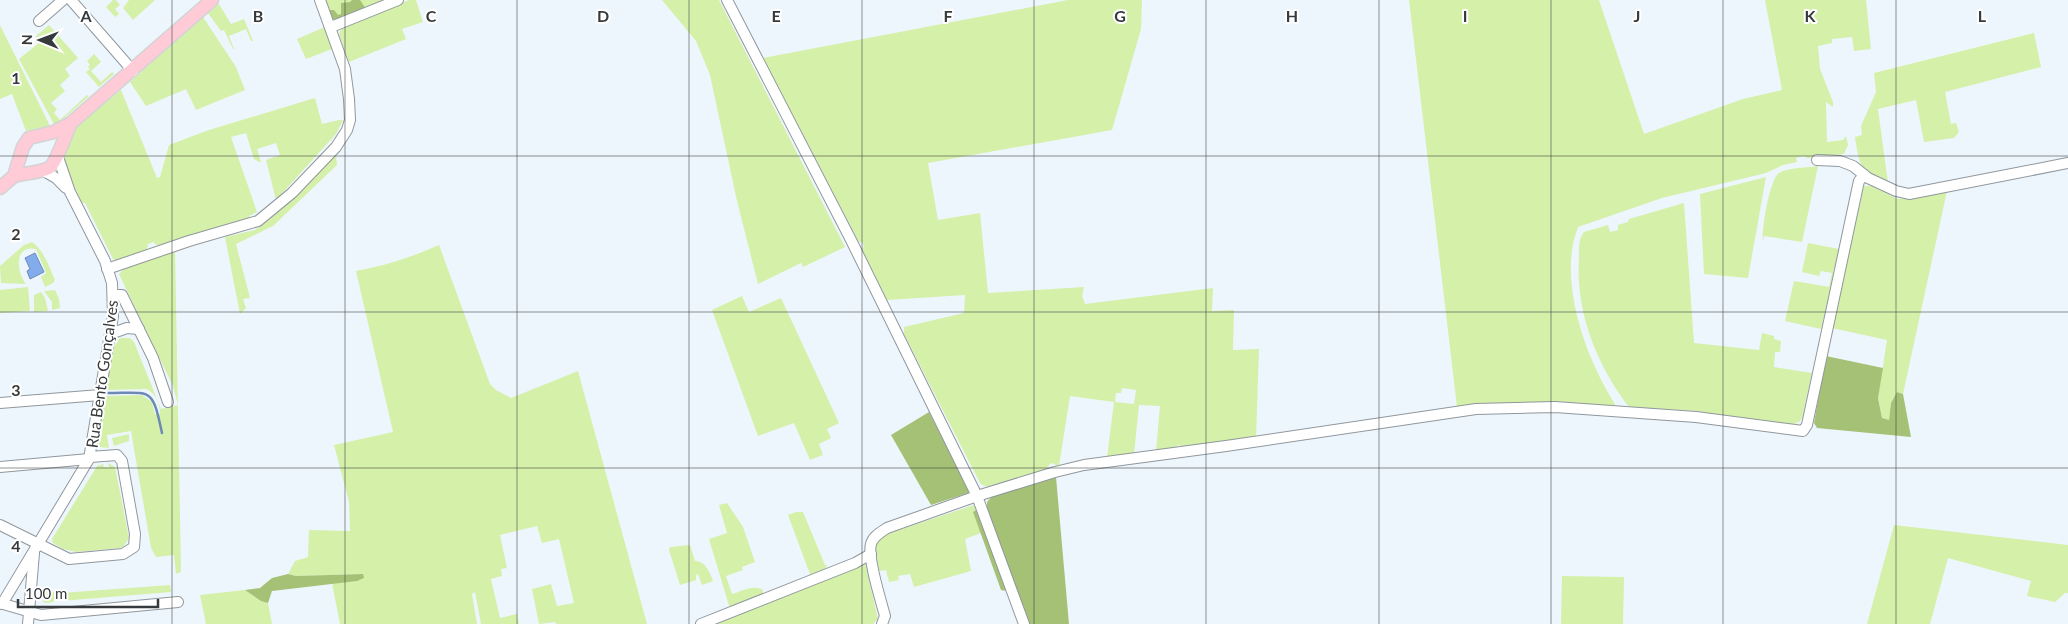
<svg xmlns="http://www.w3.org/2000/svg" width="2068" height="624" font-family="Lato,sans-serif">
	<style>
		.green { fill: #d4f0a9; fill-rule: evenodd }
		.forest { fill: #a4c175 }
		.water { fill: #83aced; stroke: #6c8ab8 }
		.lines { fill: none; stroke-linecap: round; stroke-linejoin: round }
		.stream { stroke: #6c8ab8; stroke-width: 2.5 }
		.minor-casing { stroke: #90979d; stroke-width: 12 }
		.major-casing { stroke: #d3d4d4; stroke-width: 15 }
		.minor { stroke: #fff; stroke-width: 10 }
		.major { stroke: #fecbd7; stroke-width: 12 }
		.grid { fill: none; stroke: #373a3c; stroke-width: 1; stroke-opacity: 0.55 }
		.labels { text-anchor: middle; stroke-width: 4; stroke-linejoin: round; paint-order: stroke }
		.street-label { font-size: 16px; fill: #373a3c; stroke: #fff }
		.grid-label { font-size: 16px; text-anchor: middle; font-weight: bold; fill: #373a3c; stroke: #fff; stroke-width: 4; stroke-linejoin: round; paint-order: stroke }
	</style>
	<rect width="100%" height="100%" fill="#eef6fd"/>
	<!-- green -->
	<g class="green">
		<polygon points="113,0 116,0 120,5 115,9 119,14 115,17 106,7"/>
		<polygon points="129,0 155,0 133,20 123,8"/>
		<polygon points="324,0 388,0 331,18"/>
		<polygon points="409,0 416,0 423,22 402,29 406,39 349,62 339,34 342,27"/>
		<polygon points="662,0 719,0 845,247 803,267 801,263 758,284 737,201 710,75 696,41"/>
		<path d="M1068 0H1142L1141 29 1112 130 928 163 938 220 980 213 988 293 1084 287 1082 296 1085 304 1213 288 1212 311 1234 310 1233 350 1259 349 1256 439 1188 447 1178 445 1175 449 1156 451 1160 406 1139 405 1134 454 1107 458 1114 402 1070 396 1059 466 1051 463 1046 469 989 486H984L980 483 904 334V327L964 313 965 295 887 300 862 249 864 246 862 242H859L763 58ZM1122 388 1136 390 1134 404 1115 402 1116 393H1121Z"/>
		<path d="M1409 0H1599L1644 134 1743 99 1782 90 1765 0H1866L1871 49 1854 51 1852 37 1832 39V43L1818 46 1820 69 1833 102V107L1826 102 1827 142 1843 140 1846 136 1848 145 1844 154 1808 158 1803 156 1796 158 1797 162 1783 165 1766 173 1662 198 1578 227C1557 280 1586 359 1615 404L1614 407 1556 403 1469 405 1457 407Z"/>
		<polygon points="219,4 231,24 244,19 253,41 251,41 246,29 229,36 234,49 233,49 224,30 221,31 208,13"/>
		<polygon points="203,17 236,67 245,90 196,110 186,89 146,106 130,82"/>
		<polygon points="0,25 50,126 26,131 12,94 0,99"/>
		<polygon points="49,25 78,58 65,69 70,76 60,85 65,91 51,103 57,109 54,113 60,120 87,95 89,96 55,126 19,59 40,42 36,36"/>
		<polygon points="325,27 332,49 306,59 297,39"/>
		<path d="M2034 33 2041 67 1945 92 1951 124 1956 123 1959 132 1954 138 1924 142 1916 100 1878 109 1888 183C1860 167 1860 171 1855 137L1862 135 1861 126 1876 92 1874 73Z"/>
		<polygon points="94,54 101,62 91,71 101,82 112,72 114,74 99,87 86,72 90,69 88,67 90,65 87,61"/>
		<polygon points="121,90 157,178 160,177 169,145 206,131 315,98 322,124 339,120 343,120 336,134 276,200 266,160 280,155 276,143 257,149 261,162 259,162 254,159 246,133 231,137 257,212 249,216 250,218 158,246 153,242 148,244 147,250 117,261 113,259 85,203 82,203 66,169 62,156 76,126"/>
		<polygon points="333,154 336,155 337,165 273,226 236,244 250,298 243,299 246,308 240,314 225,237 255,230 270,219 299,191"/>
		<path d="M1818 166 1802 242 1764 236 1763 241C1761 231 1770 178 1779 173 1789 167 1807 168 1818 166Z"/>
		<polygon points="1766,177 1748,278 1704,274 1700,194"/>
		<polygon points="1864,186 1871,186 1898,199 1947,191 1903,394 1897,392 1891,403 1889,420 1882,418 1878,397 1887,340 1832,328"/>
		<path d="M1684 203 1694 343 1759 350 1762 333 1774 336V339L1781 341 1780 352H1775L1774 367 1812 373 1802 418 1799 422 1791 425 1752 421 1698 411 1629 407C1597 366 1575 311 1579 258 1579 249 1578 239 1584 232L1608 225 1610 232 1618 230V225L1628 222 1629 219Z"/>
		<path d="M32 242C44 250 49 267 55 280L53 283 45 287 41 277 46 273 36 249C14 244 16 272 26 284L1 283 0 266 24 245Z"/>
		<polygon points="1808,243 1839,249 1836,266 1833,270 1834,274 1821,329 1785,321 1794,281 1829,287 1832,273 1821,271 1819,276 1802,272"/>
		<path d="M439 245 490 384 496 390 511 398 578 371 647 624H556L555 622 539 624 532 589 551 584 557 606 574 603 559 539 542 543 537 526 500 535 507 568 501 569 502 576 491 579 500 618 517 614 519 624H481L475 592 472 594 477 624H340L332 583 357 581 363 574 296 576 288 574 295 561 308 557 309 530 350 531 349 502 334 445 393 432 356 271C385 266 412 257 439 245Z"/>
		<path d="M175 250 181 572 176 574 174 555 156 557 151 548 131 431 107 435 109 448 100 447 98 442 106 396 142 395 152 402 155 414H160C160 404 156 393 146 389L107 390 113 348 120 338H130L134 342 161 409 178 405 173 386 119 274 127 266Z"/>
		<polygon points="28,287 30,311 0,313 0,290"/>
		<polygon points="55,290 59,299 60,308 52,310 52,302 44,291"/>
		<polygon points="41,292 45,298 48,311 34,312 34,295"/>
		<polygon points="742,296 749,312 781,298 839,423 827,429 831,438 819,444 823,455 810,460 794,423 758,436 712,310"/>
		<polygon points="129,434 129,441 114,446 112,438"/>
		<polygon points="108,463 115,467 129,538 123,547 120,548 76,552 63,549 53,543 52,539 97,466 103,464 104,467 109,467"/>
		<path d="M727 503 743 527 755 562 742 567 743 570 726 576 732 594C742 591 751 585 762 589L764 595 730 609 709 539 727 533 719 505Z"/>
		<polygon points="974,505 976,510 973,512 981,533 965,539 971,571 914,587 910,574 898,576 899,580 889,582 886,570 879,571 874,547 881,536"/>
		<polygon points="796,512 803,512 825,565 827,565 825,571 811,577 788,515"/>
		<polygon points="1894,525 2068,545 2068,593 2065,593 2055,602 2027,596 2031,581 1948,558 1930,624 1867,624"/>
		<path d="M690 545 695 561C705 561 710 572 713 581L702 585 698 574 696 575V580L680 585 669 550 670 547Z"/>
		<polygon points="865,563 878,619 873,624 711,624"/>
		<polygon points="1562,576 1624,577 1623,624 1561,624"/>
		<polygon points="170,585 171,592 61,601 61,593"/>
		<polygon points="42,590 54,592 54,602 45,603 43,601"/>
		<polygon points="245,590 261,601 268,603 272,624 206,624 200,595"/>
	</g>
	<!-- forest -->
	<g class="forest">
		<polygon points="352,0 360,0 366,9 337,21 331,18 328,10 334,10 338,15 341,14 341,3 350,2"/>
		<polygon points="1826,356 1883,368 1878,398 1882,418 1889,420 1891,403 1897,392 1903,394 1911,437 1817,428 1814,423"/>
		<polygon points="929,412 969,491 968,493 931,505 891,435"/>
		<polygon points="1056,477 1069,624 1029,624 987,511 987,502 993,495"/>
		<polygon points="976,510 1007,591 1001,590 973,512"/>
		<polygon points="288,574 296,576 363,574 364,578 357,581 272,591 268,603 261,601 245,590 260,588 272,578"/>
	</g>
	<!-- water -->
	<polygon class="water" points="35,253 44,272 30,279 27,271 30,269 25,258"/>
	<g class="lines">
		<!-- stream -->
		<path class="stream" d="M107 393C152 393 152 386 162 433"/>
		<!-- minor casing -->
		<g class="minor-casing">
			<g id="minor">
				<polyline points="71,0 133,71"/>
				<polyline points="727,0 851,240 977,496 1024,624"/>
				<polyline points="39,21 63,0"/>
				<polyline points="331,27 398,0"/>
				<polyline points="1817,160 1840,161 1853,166 1868,178 1896,191 1909,194 2068,163"/>
				<polyline points="42,170 56,178 66,188"/>
				<polyline points="107,269 189,241 258,221 292,193 336,147 347,130 350,120 349,99 345,69 320,0"/>
				<polyline points="114,295 122,295 153,358 168,402"/>
				<polyline points="110,334 127,328 139,329"/>
				<polyline points="0,403 100,395"/>
				<polyline points="0,467 89,459"/>
				<polyline points="0,525 69,559 123,554 134,547 135,534 122,461 117,455 90,457"/>
				<polyline points="0,603 41,615 178,602"/>
				<polyline points="2,604 89,459 113,316 112,283 105,261 70,192 58,157"/>
				<polyline points="28,624 34,553"/>
				<polyline points="701,624 855,563 871,554"/>
				<path d="M882 624 885 616C881 601 867 557 871 544 873 536 881 532 887 528L977 496 1055 472 1084 465 1226 446 1476 409 1555 407 1696 417 1803 431 1807 425 1857 190 1859 181 1864 175"/>
			</g>
		</g>
		<!-- major casing -->
		<g class="major-casing">
			<g id="major">
				<path d="M14 176C24 173 39 173 49 168 56 164 66 133 71 123"/>
				<polyline points="0,188 14,176 23,147 29,138 54,132 71,123 212,0"/>
			</g>
		</g>
		<!-- minor -->
		<use href="#minor" class="minor"/>
		<!-- major -->
		<use href="#major" class="major"/>
	</g>
	<!-- grid -->
	<path class="grid" d="M172 0V624M345 0V624M517 0V624M689 0V624M862 0V624M1034 0V624M1206 0V624M1379 0V624M1551 0V624M1723 0V624M1896 0V624M0 156H2068M0 312H2068M0 468H2068"/>
	<g class="labels">
		<!-- street labels -->
		<g class="street-label">
			<text transform="translate(102 374) rotate(-82)" y="6">Rua Bento Gonçalves</text>
		</g>
	</g>
	<g class="grid-label">
		<text x="86" y="22">A</text>
		<text x="258" y="22">B</text>
		<text x="431" y="22">C</text>
		<text x="603" y="22">D</text>
		<text x="776" y="22">E</text>
		<text x="948" y="22">F</text>
		<text x="1120" y="22">G</text>
		<text x="1292" y="22">H</text>
		<text x="1465" y="22">I</text>
		<text x="1637" y="22">J</text>
		<text x="1810" y="22">K</text>
		<text x="1982" y="22">L</text>
		<text x="16" y="84">1</text>
		<text x="16" y="240">2</text>
		<text x="16" y="396">3</text>
		<text x="16" y="552">4</text>
	</g>
	<!-- north arrow -->
	<g transform="translate(40 40) rotate(271)" stroke="#ffffff" stroke-width="4" paint-order="stroke">
	<path d="M0-4L9 19L0 12L-9 19Z" fill="#373a3c"/>
	<text y="-8" font-size="14" font-weight="bold" text-anchor="middle" fill="#373a3c">N</text>
	</g>
	<!-- scale -->
	<path d="M18 599v8h140v-8" fill="none" stroke="#373a3c" stroke-width="2.5"/>
	<text x="25" y="599" font-size="15" fill="#373a3c" stroke="#ffffff" stroke-width="4" paint-order="stroke">100 m</text>
</svg>
